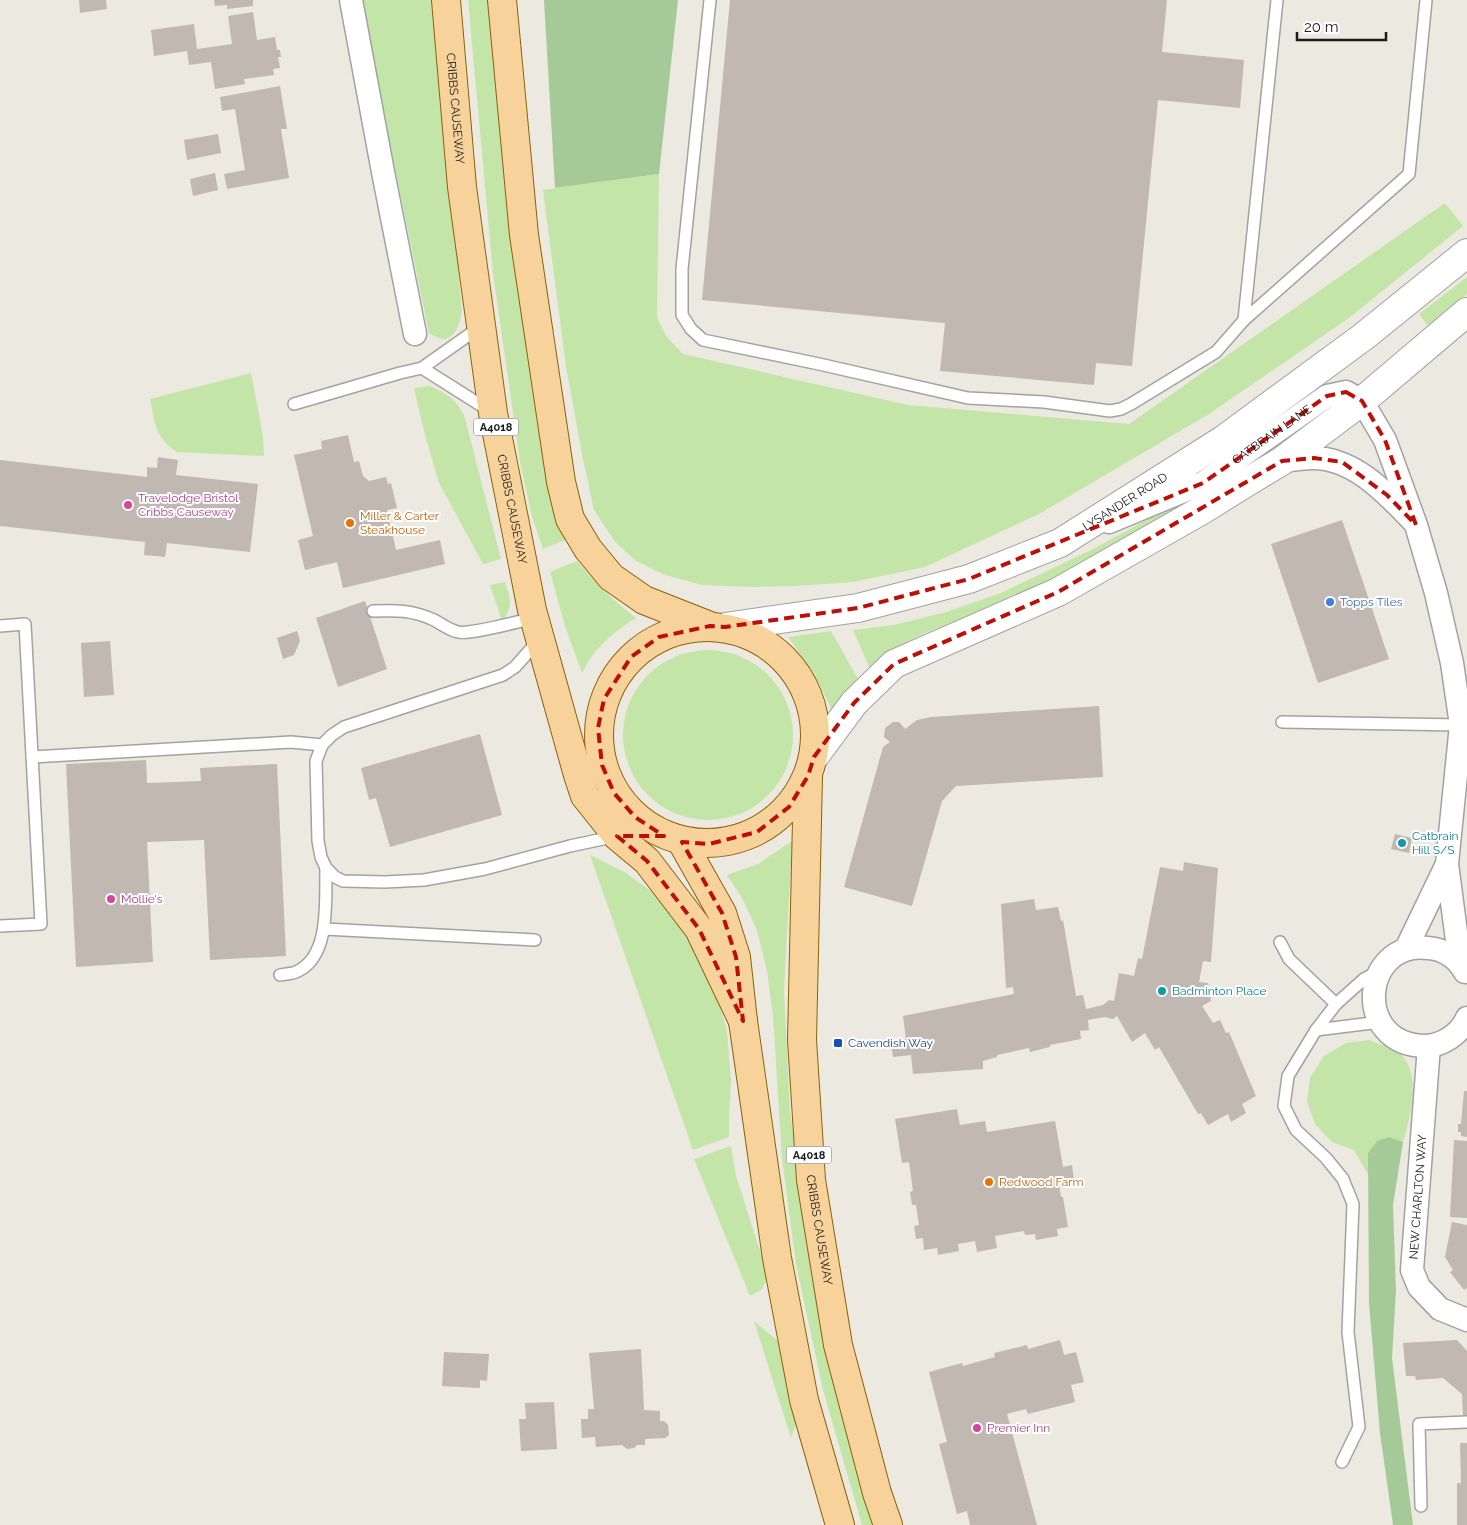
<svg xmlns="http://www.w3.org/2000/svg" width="1467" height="1525" font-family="Raleway,sans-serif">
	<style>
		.grass { fill: #c4e5a8 }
		.forest { fill: #a5ca97 }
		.building { fill: #c0b8b1 }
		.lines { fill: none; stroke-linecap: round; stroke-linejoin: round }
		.service-casing { stroke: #a2a2a2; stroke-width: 14 }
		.minor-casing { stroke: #a2a2a2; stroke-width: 25 }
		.tertiary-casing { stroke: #a2a2a2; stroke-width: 30 }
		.primary-casing { stroke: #8b6307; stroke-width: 30 }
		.service { stroke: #fff; stroke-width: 11 }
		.minor { stroke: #fff; stroke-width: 22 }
		.tertiary { stroke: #fff; stroke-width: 28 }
		.primary { stroke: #f7d29b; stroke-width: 28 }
		.marked { fill: none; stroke: #bd0e09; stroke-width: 4; stroke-dasharray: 10 6; stroke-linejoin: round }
		.hotel-dot { fill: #d1479c; stroke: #fff; stroke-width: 2 }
		.food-dot { fill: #e8710a; stroke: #fff; stroke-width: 2 }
		.shop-dot { fill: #3f7fe0; stroke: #fff; stroke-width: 2 }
		.culture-dot { fill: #0f9aa8; stroke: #fff; stroke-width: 2 }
		.transit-dot { fill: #1a4fb4; stroke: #fff; stroke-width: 2 }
		.labels { text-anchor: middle; stroke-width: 4; stroke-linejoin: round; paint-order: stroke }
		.shield { fill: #fff; stroke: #5f5f5f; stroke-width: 1 }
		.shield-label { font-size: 11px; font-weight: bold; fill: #1b1b1b }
		.street-label { font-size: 12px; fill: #1b1b1b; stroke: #fff }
		.hotel-label { font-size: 12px; fill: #b23c85; stroke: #fff; text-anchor: start }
		.food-label { font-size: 12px; fill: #c56008; stroke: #fff; text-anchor: start }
		.shop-label { font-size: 12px; fill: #366cbe; stroke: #fff; text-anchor: start }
		.culture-label { font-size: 12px; fill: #0d838f; stroke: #fff; text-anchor: start }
		.transit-label { font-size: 12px; fill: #164399; stroke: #fff; text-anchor: start }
	</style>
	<rect width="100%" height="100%" fill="#ece9e1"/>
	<!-- grass -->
	<g class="grass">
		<path d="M363 0H432L462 310C461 319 456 339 444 339 439 339 433 335 429 333L379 90Z"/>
		<polygon points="468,0 490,0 505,173 537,423 553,505 566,540 543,549 532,517 520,462 493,273"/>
		<polygon points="659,174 657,317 666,336 683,354 908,405 1129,424 1445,203 1463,226 1349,318 1209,414 1039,514 925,567 853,582 795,586 754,587 702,585 662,574 636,561 615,542 594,510 583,459 566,367 543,190"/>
		<polygon points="1467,277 1467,294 1429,327 1419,314"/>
		<path d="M251 373 263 436 264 456 177 452C155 438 155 423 150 399Z"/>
		<path d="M430 386C448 394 457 400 465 418L501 559 483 564 439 483 425 435 414 388Z"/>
		<polygon points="1312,415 1315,419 1219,486 1102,555 1010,599 923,634 896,647 870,669 853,630 894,625 946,612 1001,593 1095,548 1205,488"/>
		<path d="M577 561C595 584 614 601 636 618 613 632 594 648 582 673L565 626 550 572Z"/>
		<path d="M505 582C510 598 514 606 502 621L490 585Z"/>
		<polygon points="831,631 858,679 832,710 814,673 788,637"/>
		<circle cx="708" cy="735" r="85"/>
		<polygon points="792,841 784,991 790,1112 801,1188 875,1525 862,1525 823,1390 796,1264 782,1158 773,1016 767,971 757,930 742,898 727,875 758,864"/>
		<polygon points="590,855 626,873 656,895 681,923 709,969 727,1031 731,1080 729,1117 729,1137 693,1150"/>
		<path d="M1369 1040C1377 1044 1387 1046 1395 1050 1424 1068 1411 1116 1403 1142L1389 1137 1368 1153 1369 1176 1354 1150 1332 1142 1315 1124 1307 1101 1310 1078 1324 1056 1346 1043Z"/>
		<polygon points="731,1146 736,1176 768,1276 762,1289 750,1296 694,1159"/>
		<polygon points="754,1321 778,1341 797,1421 791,1438"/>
	</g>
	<!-- forest -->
	<g class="forest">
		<polygon points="544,0 678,0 659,174 555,188"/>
		<polygon points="1389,1137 1403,1142 1393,1205 1396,1291 1392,1358 1413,1525 1393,1525 1380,1433 1369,1303 1368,1153 1377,1141"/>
	</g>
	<!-- building -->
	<g class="building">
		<polygon points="79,0 106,0 107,9 80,13"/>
		<polygon points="214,0 253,0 253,6 227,9 227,5 215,6"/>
		<polygon points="730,0 1167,0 1162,52 1244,60 1240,108 1158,100 1132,366 1096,363 1094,385 940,371 945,323 702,300"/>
		<polygon points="253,12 257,40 275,37 277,50 280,50 281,57 278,57 280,68 273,69 274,75 244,79 245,84 215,89 211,62 189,65 187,51 154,56 151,30 194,24 197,49 232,44 228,16"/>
		<polygon points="280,86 287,129 281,129 289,178 227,189 224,174 245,170 235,109 222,111 220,97"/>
		<polygon points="218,134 221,153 187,160 184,140"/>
		<polygon points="215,173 218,190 193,196 190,179"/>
		<polygon points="348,435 354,462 359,461 363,476 369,481 386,477 388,484 391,483 397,508 387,510 396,550 440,540 445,564 343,588 337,562 305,570 298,540 313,536 294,455 322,449 321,441"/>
		<polygon points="158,457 178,460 176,475 258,484 250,552 167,543 165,557 144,555 145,542 0,526 0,460 147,477 147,467 157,468"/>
		<polygon points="1342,520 1389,659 1318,683 1271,544"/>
		<polygon points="365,601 387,669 338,687 316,618"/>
		<polygon points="297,631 300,641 294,655 283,659 277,638"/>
		<polygon points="110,641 114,695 84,697 81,643"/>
		<polygon points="1099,706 1103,777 956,786 942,801 912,906 844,887 883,747 890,742 884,737 885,728 893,722 899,722 905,729 917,720 931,717"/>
		<polygon points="480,734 502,815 390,847 376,798 369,800 361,768"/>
		<polygon points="146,760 147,783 201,781 200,768 277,764 286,956 210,960 204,840 147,842 153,962 76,967 66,764"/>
		<polygon points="1395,834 1412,838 1409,853 1391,849"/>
		<polygon points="1184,862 1218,868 1211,962 1203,961 1199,982 1208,983 1211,1001 1202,1006 1213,1023 1220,1020 1226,1033 1229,1032 1256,1096 1242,1104 1246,1113 1231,1122 1228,1114 1208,1125 1201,1113 1198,1114 1159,1047 1155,1050 1145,1033 1132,1042 1117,1016 1113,1019 1104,1017 1088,1020 1089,1030 1080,1031 1081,1039 1050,1045 1050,1047 1030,1052 1029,1048 997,1055 997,1057 983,1061 983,1069 913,1074 911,1055 893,1057 891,1042 906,1039 903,1016 1014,994 1013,987 1006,988 1001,904 1034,899 1036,910 1058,907 1061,921 1063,920 1076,996 1083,995 1086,1009 1103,1005 1109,1000 1114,1001 1119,973 1134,976 1138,958 1142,959 1160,867 1183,871"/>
		<polygon points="1464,1091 1467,1091 1467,1137 1461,1136 1461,1132 1458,1132 1458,1124 1461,1124"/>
		<polygon points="957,1109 960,1125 985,1121 987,1132 1055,1121 1063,1167 1072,1165 1074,1181 1059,1183 1061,1197 1063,1197 1068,1227 1057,1229 1058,1236 1036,1240 1035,1234 1025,1235 1024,1231 995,1236 997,1248 977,1252 975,1241 958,1244 959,1251 938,1255 937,1248 924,1250 923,1238 916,1239 914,1226 919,1225 916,1205 912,1205 910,1192 913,1191 909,1162 902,1163 895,1119"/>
		<polygon points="1454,1140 1467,1141 1467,1218 1450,1217"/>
		<polygon points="1452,1222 1467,1225 1467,1288 1464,1290 1450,1272 1453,1270 1445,1257"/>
		<polygon points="1060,1340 1064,1355 1076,1352 1084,1382 1071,1385 1075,1402 1028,1414 1026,1409 1007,1414 1037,1525 970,1525 967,1511 957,1514 939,1444 947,1442 929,1372 962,1363 963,1366 995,1357 994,1353 1027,1345 1028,1349"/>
		<polygon points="1457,1340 1467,1351 1467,1415 1463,1415 1462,1394 1443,1378 1416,1380 1415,1376 1406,1376 1403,1343"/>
		<polygon points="641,1349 644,1410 660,1411 660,1421 664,1421 668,1425 669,1435 665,1438 645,1439 645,1445 637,1445 634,1448 627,1449 622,1445 596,1447 595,1437 582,1438 581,1419 588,1419 588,1409 594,1409 589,1353"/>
		<polygon points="444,1352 489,1354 487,1381 480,1380 480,1388 442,1386"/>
		<polygon points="554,1402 557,1449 521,1451 519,1419 526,1419 525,1403"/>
		<polygon points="1460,1443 1467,1443 1467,1525 1457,1525 1457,1483 1461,1483"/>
	</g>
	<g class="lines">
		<!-- service casing -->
		<g class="service-casing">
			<g id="service">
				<polyline points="710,0 682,269 682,315 691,329 703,340 819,364 968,398 1044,402 1110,411 1121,409 1131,404 1216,352 1244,320 1277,0"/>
				<polyline points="1244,320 1409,174 1426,0"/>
				<polyline points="422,368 490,411"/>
				<polyline points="294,404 400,373 422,368 480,327"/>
				<path d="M373 611C396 610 412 610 434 620 442 624 449 630 458 632 470 635 519 621 535 618"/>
				<polyline points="0,626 25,624 41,924 0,926"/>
				<polyline points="538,641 515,667 503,675 344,727 332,735 322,745 316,761 318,841 321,857 326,868 335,877 343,881 385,882 424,880 485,869 570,846 617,836"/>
				<polyline points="1282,722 1461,725"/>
				<polyline points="32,757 291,742 322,745"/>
				<polyline points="325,929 535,940"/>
				<polyline points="1280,942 1289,959 1336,1004"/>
				<path d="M280 975C285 974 293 974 298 971 331 955 325 899 326 868"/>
				<polyline points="1316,1030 1380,1022"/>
				<polyline points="1342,1462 1359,1427 1348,1332 1353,1204 1343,1179 1326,1158 1296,1130 1284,1106 1288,1076 1316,1030 1336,1004 1364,979 1379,971"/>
				<polyline points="1421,1506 1419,1424 1467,1422"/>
			</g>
		</g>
		<!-- minor casing -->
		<g class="minor-casing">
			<g id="minor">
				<polyline points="351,0 383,172 415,334"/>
				<path d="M1282 461C1292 460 1303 458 1313 458 1354 458 1386 493 1412 520"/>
				<path id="s1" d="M1109 522 1203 483 1327 396 1346 392 1362 401 1385 440 1416 525 1436 593 1452 663 1461 725 1447 864 1460 963"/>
				<polyline points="1406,949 1447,864"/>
				<path d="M1465 972C1457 958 1444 949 1428 948 1361 940 1352 1045 1425 1046 1442 1046 1460 1034 1467 1018"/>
				<polyline points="1429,1046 1412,1270 1419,1287 1440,1309 1467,1320"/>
			</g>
		</g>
		<!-- tertiary casing -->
		<g class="tertiary-casing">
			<g id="tertiary">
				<path id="s2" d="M725 627 858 608 969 579 1060 543 1223 440 1363 337 1467 253"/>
				<polyline points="814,757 854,703 894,664 1058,592 1202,510 1247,482 1282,461 1362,401 1467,312"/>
			</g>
		</g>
		<!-- primary casing -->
		<g class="primary-casing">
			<g id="primary">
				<path id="s3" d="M446 0 462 187 493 413 532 610 578 775 585 796 617 836 647 861 699 929 743 1021"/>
				<polyline points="502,0 524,235 561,482 570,519 588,549 611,577 644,600 710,626"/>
				<circle cx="707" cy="735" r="108"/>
				<path id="s4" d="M808 776 802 1040 811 1180 838 1345 877 1493 888 1525"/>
				<polyline points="682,842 722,913 736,957 743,1021 777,1258 804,1400 840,1525"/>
			</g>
		</g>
		<!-- service -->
		<use href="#service" class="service"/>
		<!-- minor -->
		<use href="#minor" class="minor"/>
		<!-- tertiary -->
		<use href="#tertiary" class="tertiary"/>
		<!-- primary -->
		<use href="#primary" class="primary"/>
	</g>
	<!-- marked area -->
	<path class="marked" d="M1346 392 1362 401 1385 440 1416 525 1387 495 1342 462 1314 458 1282 461 1058 592 894 664 854 703 814 757 808 776 789 807 757 832 709 844 682 842 722 913 736 957 743 1021 699 929 647 861 617 836H664L635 817 614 793 602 765 598 728 604 699 631 657 659 637 710 626 725 627 858 608 969 579 1203 483 1327 396Z"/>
	<!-- markers -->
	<g class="hotel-dot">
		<circle cx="128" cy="505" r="5"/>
		<circle cx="111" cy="899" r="5"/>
		<circle cx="977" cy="1428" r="5"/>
	</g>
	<g class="food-dot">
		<circle cx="350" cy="523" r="5"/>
		<circle cx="989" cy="1182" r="5"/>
	</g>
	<circle class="shop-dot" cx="1330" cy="602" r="5"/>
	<g class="culture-dot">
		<circle cx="1402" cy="843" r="5"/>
		<circle cx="1162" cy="991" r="5"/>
	</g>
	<rect class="transit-dot" x="833" y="1038" width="10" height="10" rx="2.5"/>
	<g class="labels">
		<!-- shield labels -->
		<g class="shield">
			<rect x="473.5" y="418.5" width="45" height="17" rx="4"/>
			<rect x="786.5" y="1146.5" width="45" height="17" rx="4"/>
		</g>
		<g class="shield-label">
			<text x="496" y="431">A4018</text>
			<text x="809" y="1159">A4018</text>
		</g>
		<!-- street labels -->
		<g class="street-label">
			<text dy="4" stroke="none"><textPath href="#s3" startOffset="109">CRIBBS CAUSEWAY</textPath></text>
			<text dy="4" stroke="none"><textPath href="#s1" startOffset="186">CATBRAIN LANE</textPath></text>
			<text dy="4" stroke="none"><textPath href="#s2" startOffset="424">LYSANDER ROAD</textPath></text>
			<text dy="4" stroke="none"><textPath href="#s3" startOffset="514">CRIBBS CAUSEWAY</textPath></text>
			<text transform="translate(1418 1197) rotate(-86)" y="4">NEW CHARLTON WAY</text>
			<text dy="4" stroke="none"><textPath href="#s4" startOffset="455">CRIBBS CAUSEWAY</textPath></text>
		</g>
		<!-- hotel labels -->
		<g class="hotel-label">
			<text x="138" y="502">Travelodge Bristol<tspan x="138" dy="14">Cribbs Causeway</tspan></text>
			<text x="121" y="903">Mollie's</text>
			<text x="987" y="1432">Premier Inn</text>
		</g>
		<!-- food labels -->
		<g class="food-label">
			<text x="360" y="520">Miller &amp; Carter<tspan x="360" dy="14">Steakhouse</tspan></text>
			<text x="999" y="1186">Redwood Farm</text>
		</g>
		<!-- shop labels -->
		<g class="shop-label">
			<text x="1340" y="606">Topps Tiles</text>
		</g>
		<!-- culture labels -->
		<g class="culture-label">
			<text x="1412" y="840">Catbrain<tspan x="1412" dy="14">Hill S/S</tspan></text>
			<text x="1172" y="995">Badminton Place</text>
		</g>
		<!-- transit labels -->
		<g class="transit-label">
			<text x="848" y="1047">Cavendish Way</text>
		</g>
	</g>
	<!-- scale -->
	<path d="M1297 32v8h89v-8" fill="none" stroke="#1b1b1b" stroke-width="2.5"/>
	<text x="1304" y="32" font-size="15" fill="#1b1b1b" stroke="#ffffff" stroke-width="4" paint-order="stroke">20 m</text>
</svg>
